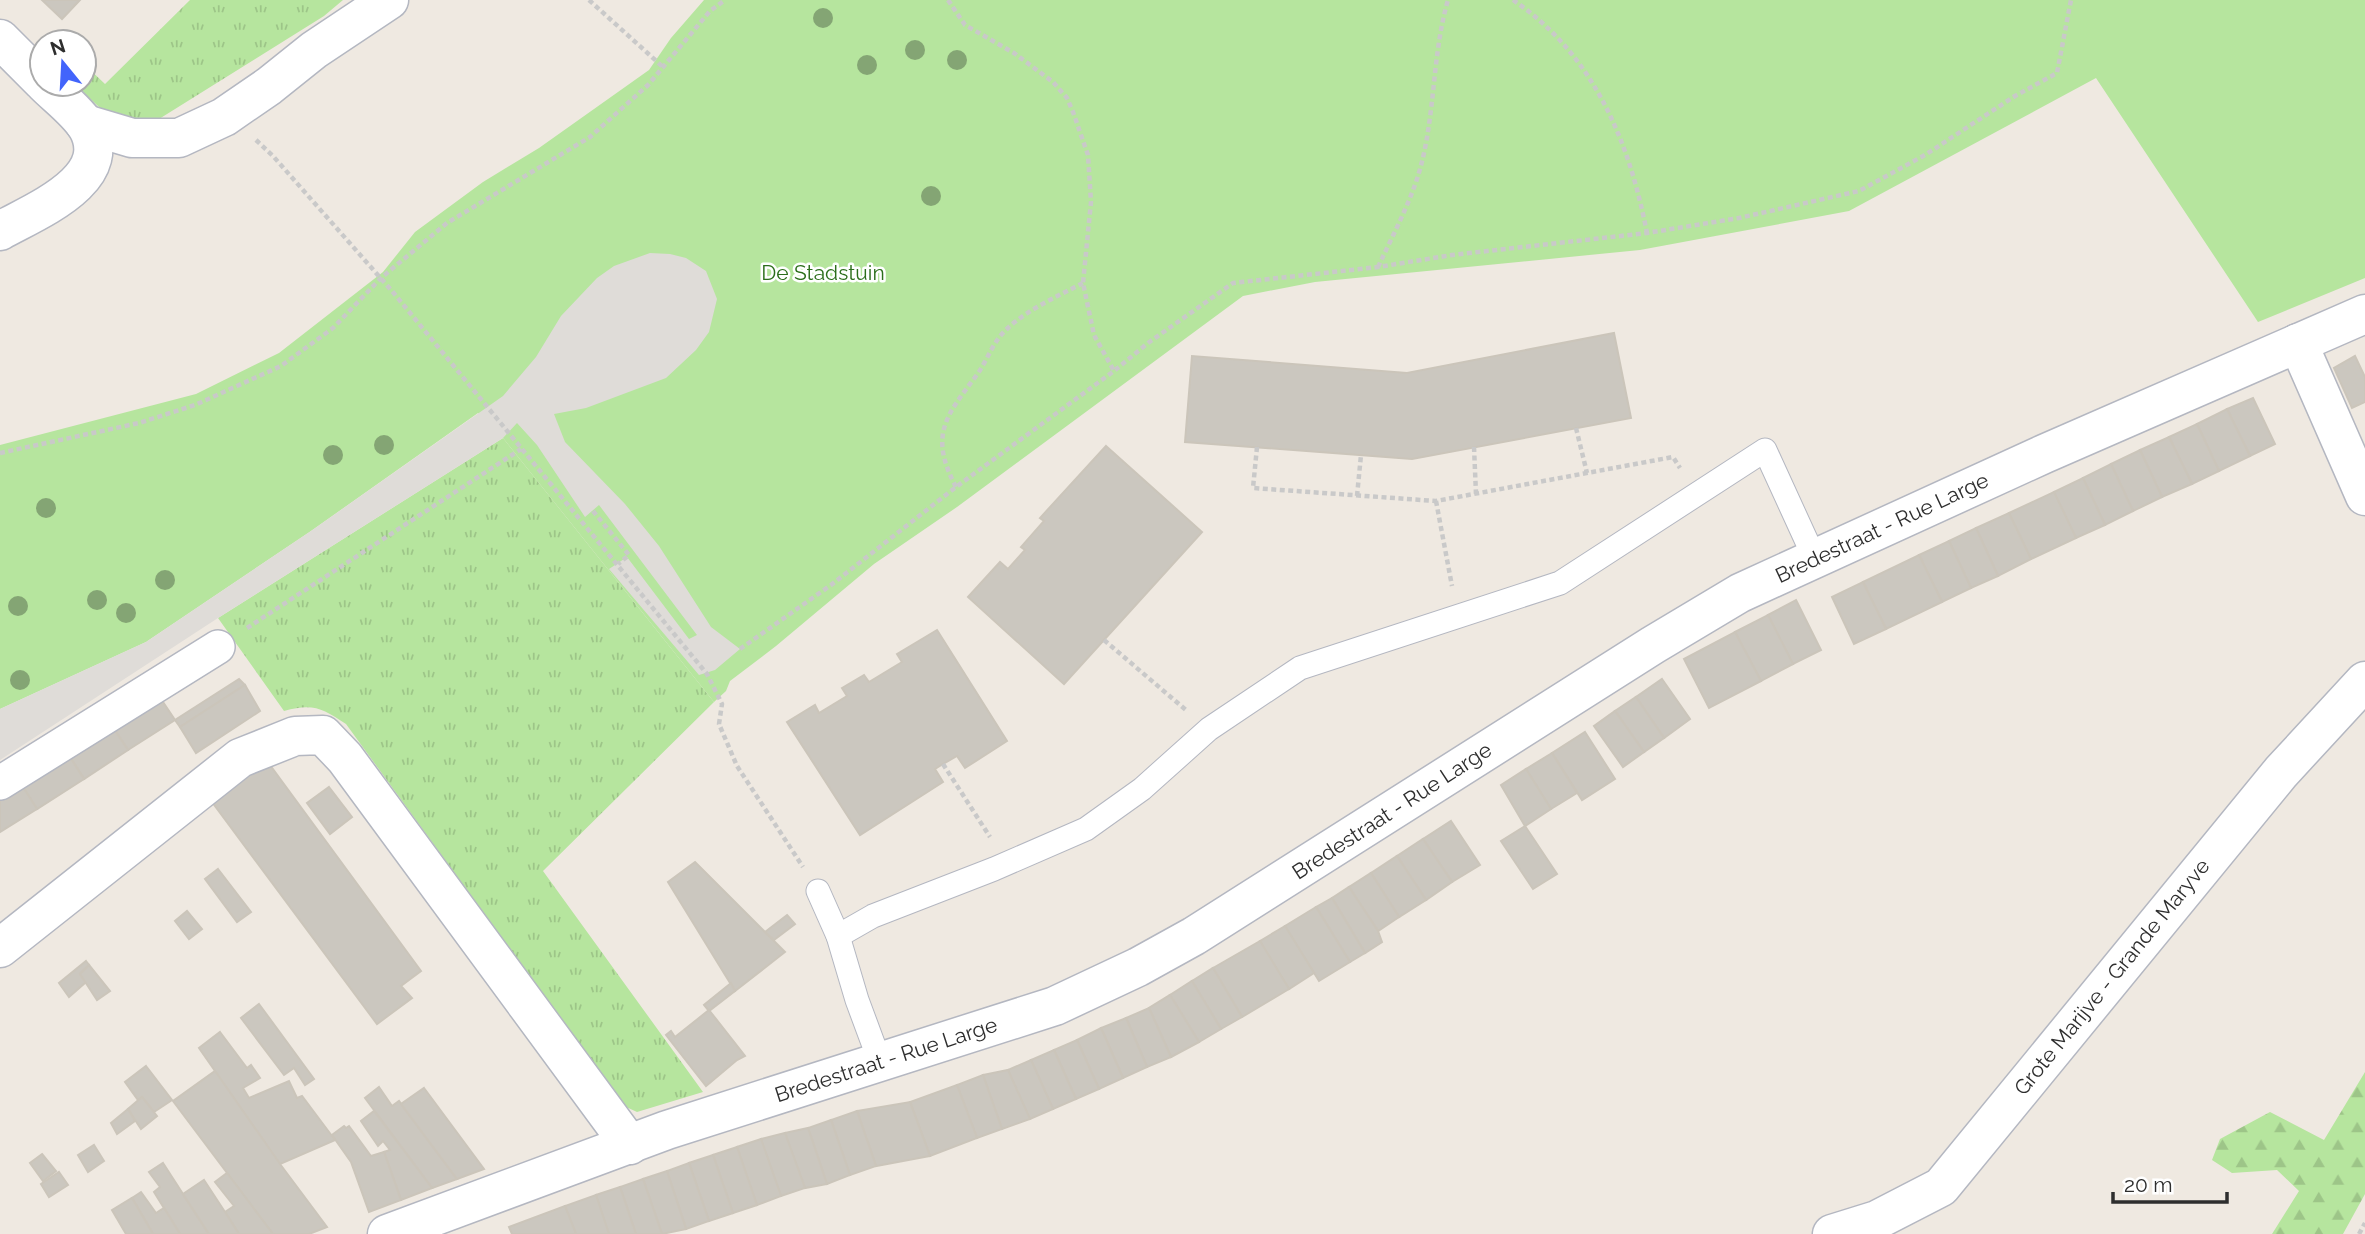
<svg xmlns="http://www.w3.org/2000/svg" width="2365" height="1234" font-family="Raleway,sans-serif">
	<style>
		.grass { fill: url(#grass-tufts) }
		.forest { fill: url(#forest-firs) }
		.park { fill: #b6e59e }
		.plaza { fill: #dfdcd8 }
		.building { fill: #cbc7bf; stroke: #cbc5ba; stroke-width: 2 }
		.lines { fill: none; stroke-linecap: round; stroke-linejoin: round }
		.service-casing { stroke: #b4b7c1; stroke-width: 25 }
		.pedestrian-casing { stroke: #b4b7c1; stroke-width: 36 }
		.minor-casing { stroke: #b4b7c1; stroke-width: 41 }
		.tertiary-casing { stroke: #b4b7c1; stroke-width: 41 }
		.path { stroke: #c9c9c9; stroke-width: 4.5; stroke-dasharray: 5 3.5; stroke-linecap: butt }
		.service { stroke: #fff; stroke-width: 23 }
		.pedestrian { stroke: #fff; stroke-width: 33 }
		.minor { stroke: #fff; stroke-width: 38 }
		.tertiary { stroke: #fff; stroke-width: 38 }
		.tree { fill: #84a574 }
		.labels { text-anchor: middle; stroke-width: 5; stroke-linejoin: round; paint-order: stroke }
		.park-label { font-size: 21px; fill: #2c6e1b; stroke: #fff }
		.street-label { font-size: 21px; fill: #2e2e2e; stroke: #fff }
	</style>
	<defs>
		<pattern id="grass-tufts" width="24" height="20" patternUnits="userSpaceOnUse" patternTransform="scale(1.75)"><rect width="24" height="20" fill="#b6e59e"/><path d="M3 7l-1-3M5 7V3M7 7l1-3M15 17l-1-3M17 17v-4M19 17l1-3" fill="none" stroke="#9dc588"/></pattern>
		<pattern id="forest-firs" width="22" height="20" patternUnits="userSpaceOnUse" patternTransform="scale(1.75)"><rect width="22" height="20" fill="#b6e59e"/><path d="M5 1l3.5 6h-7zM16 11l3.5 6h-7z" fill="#9dc588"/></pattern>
	</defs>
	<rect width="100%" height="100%" fill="#efe9e1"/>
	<!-- grass -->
	<g class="grass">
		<polygon points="190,0 343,0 324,16 143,129 110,117 74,84 84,84 84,64 105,84"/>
		<path d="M503 438 714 702 543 871 703 1092 637 1112 624 1106 346 724C322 708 313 703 284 711L218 618Z"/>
	</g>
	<!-- forest -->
	<polygon class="forest" points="2365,1072 2365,1194 2343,1234 2272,1234 2299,1191 2277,1170 2232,1173 2212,1160 2220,1139 2270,1112 2324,1140"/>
	<!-- park -->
	<polygon class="park" points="704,0 2365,0 2365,278 2258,322 2096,78 1849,211 1640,250 1315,282 1243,296 957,507 874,564 776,646 730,681 726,691 714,702 503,438 478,413 311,531 146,642 0,709 0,445 196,394 279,353 383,272 415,232 483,182 539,148 649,70 671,38"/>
	<!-- plaza -->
	<polygon class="plaza" points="650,253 670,254 686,258 706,271 717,299 709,332 696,350 666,378 586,408 554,414 565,442 625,504 659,546 711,627 740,649 715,670 699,675 609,569 627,557 689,639 697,635 599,505 585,517 537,445 517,423 503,438 218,618 0,760 0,709 146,642 311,531 503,396 536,357 561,316 597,278 614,266"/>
	<!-- building -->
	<g class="building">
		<polygon points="42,0 80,0 62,19"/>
		<polygon points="1614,333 1631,418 1412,459 1185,442 1192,356 1407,373"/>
		<polygon points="2355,356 2365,377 2365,402 2352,408 2334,368"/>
		<polygon points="2253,398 2275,444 2250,456 2227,409"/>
		<polygon points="2227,409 2250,456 2219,471 2197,424"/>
		<polygon points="2197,424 2219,471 2192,484 2169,437"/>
		<polygon points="2169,437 2192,484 2162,497 2140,450"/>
		<polygon points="1106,446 1202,532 1064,684 968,597 1000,562 1008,569 1025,550 1021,547 1044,521 1040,518"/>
		<polygon points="2140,450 2162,497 2133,511 2111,464"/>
		<polygon points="2111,464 2133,511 2105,525 2083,478"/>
		<polygon points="2083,478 2105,525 2076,538 2054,492"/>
		<polygon points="2054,492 2076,538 2031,559 2009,513"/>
		<polygon points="2009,513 2031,559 1998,576 1976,528"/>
		<polygon points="1976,528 1998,576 1971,588 1949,541"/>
		<polygon points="1949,541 1971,588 1942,602 1919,555"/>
		<polygon points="1919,555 1942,602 1886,629 1863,582"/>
		<polygon points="1863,582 1886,629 1854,644 1832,597"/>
		<polygon points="1796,600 1821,650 1793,664 1768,615"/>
		<polygon points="1768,615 1793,664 1761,681 1735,632"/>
		<polygon points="937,630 1007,741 965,768 957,756 943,764 935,769 943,782 860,835 787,722 815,705 819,713 847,696 842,688 864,675 869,682 902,662 897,654"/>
		<polygon points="1735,632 1761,681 1709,708 1684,659"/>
		<polygon points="239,679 245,685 180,727 175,720"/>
		<polygon points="1662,679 1690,719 1664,738 1636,697"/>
		<polygon points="245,685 260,711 196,753 180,727"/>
		<polygon points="159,696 175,720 128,750 112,726"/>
		<polygon points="1636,697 1664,738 1644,752 1615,711"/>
		<polygon points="1615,711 1644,752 1623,767 1594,726"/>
		<polygon points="112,726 128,750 84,779 68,754"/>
		<polygon points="1585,732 1615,779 1582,800 1552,753"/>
		<polygon points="1552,753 1577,793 1551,809 1526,769"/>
		<polygon points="68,754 84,779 37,809 21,784"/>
		<polygon points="267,761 421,971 401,986 412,998 377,1024 212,802"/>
		<polygon points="1526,769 1551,809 1525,826 1501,785"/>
		<polygon points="21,784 37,809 0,832 0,798"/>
		<polygon points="329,787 352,817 330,834 307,803"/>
		<polygon points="1451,821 1480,865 1452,882 1423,839"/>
		<polygon points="1525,826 1557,874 1533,889 1501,841"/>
		<polygon points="1423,839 1452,882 1426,900 1397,856"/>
		<polygon points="1397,856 1426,900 1399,917 1371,873"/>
		<polygon points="695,862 785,952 735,991 668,882"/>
		<polygon points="218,869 251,912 237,922 205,879"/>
		<polygon points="1371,873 1399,917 1378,931 1349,887"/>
		<polygon points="1349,887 1378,931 1382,942 1365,953 1332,898"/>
		<polygon points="1332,898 1365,953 1350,962 1316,907"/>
		<polygon points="1316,907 1350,962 1319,981 1285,926"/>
		<polygon points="187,911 202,929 189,939 175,921"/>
		<polygon points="787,915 795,924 774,940 765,932"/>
		<polygon points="1285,926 1314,973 1289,989 1260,941"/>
		<polygon points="1260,941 1289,989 1242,1017 1213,968"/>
		<polygon points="86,961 89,965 80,974 86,982 69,997 59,983"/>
		<polygon points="89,965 110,991 97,1000 80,974"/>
		<polygon points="1213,968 1242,1017 1221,1029 1192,981"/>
		<polygon points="1192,981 1221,1029 1199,1042 1170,995"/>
		<polygon points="731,983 735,991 709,1011 704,1005"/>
		<polygon points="1170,995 1199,1042 1171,1057 1149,1008"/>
		<polygon points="259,1004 314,1079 305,1085 294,1068 284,1075 241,1018"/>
		<polygon points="1149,1008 1171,1057 1147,1067 1126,1018"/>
		<polygon points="709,1010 745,1056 737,1060 706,1086 666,1035 671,1031 675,1037"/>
		<polygon points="1126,1018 1147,1067 1123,1078 1101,1028"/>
		<polygon points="1101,1028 1123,1078 1099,1089 1077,1040"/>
		<polygon points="220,1032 247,1068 251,1065 260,1078 243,1088 249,1098 289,1081 297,1098 302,1096 335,1140 280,1164 199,1048"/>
		<polygon points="1077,1040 1099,1089 1076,1099 1054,1050"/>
		<polygon points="1054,1050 1076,1099 1053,1109 1031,1060"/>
		<polygon points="1031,1060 1053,1109 1030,1119 1008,1070"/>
		<polygon points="146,1066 172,1100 154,1112 142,1097 138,1100 125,1082"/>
		<polygon points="1008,1070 1030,1119 1002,1129 983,1075"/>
		<polygon points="215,1071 280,1164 327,1227 309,1234 273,1234 173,1101"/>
		<polygon points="983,1075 1002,1129 977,1138 957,1085"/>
		<polygon points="957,1085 977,1138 930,1156 910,1102"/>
		<polygon points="379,1087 392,1106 399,1101 457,1179 432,1188 365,1098"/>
		<polygon points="424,1088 484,1169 457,1179 401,1104"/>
		<polygon points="142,1097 157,1116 141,1129 128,1109"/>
		<polygon points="910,1102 930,1156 876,1166 857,1111"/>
		<polygon points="128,1109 135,1121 117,1134 111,1123"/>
		<polygon points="374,1111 432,1188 401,1200 384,1152 390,1150 383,1141 378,1146 361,1121"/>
		<polygon points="857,1111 876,1166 850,1175 831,1120"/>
		<polygon points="831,1120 850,1175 827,1184 808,1128"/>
		<polygon points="344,1126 346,1128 349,1126 371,1156 384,1152 401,1200 369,1212 351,1162 332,1135"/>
		<polygon points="808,1128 827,1184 805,1188 785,1133"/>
		<polygon points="785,1133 805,1188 781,1196 761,1139"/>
		<polygon points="761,1139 781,1196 757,1205 737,1147"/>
		<polygon points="94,1145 104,1161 88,1172 78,1155"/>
		<polygon points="737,1147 757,1205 733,1213 713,1155"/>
		<polygon points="42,1154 56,1171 43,1181 30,1163"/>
		<polygon points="713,1155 733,1213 709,1221 689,1163"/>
		<polygon points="163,1163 183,1194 209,1234 180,1234 154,1192 160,1187 149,1172"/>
		<polygon points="689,1163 709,1221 686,1229 667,1171"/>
		<polygon points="667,1171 686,1229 662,1234 643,1179"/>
		<polygon points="59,1172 68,1185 49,1197 41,1184"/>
		<polygon points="227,1173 273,1234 239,1234 225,1212 234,1206 215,1182"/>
		<polygon points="643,1179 662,1234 636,1234 620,1187"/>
		<polygon points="204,1180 225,1212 239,1234 209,1234 183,1194"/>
		<polygon points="620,1187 636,1234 609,1234 596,1195"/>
		<polygon points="141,1192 156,1213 164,1208 180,1234 153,1234 132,1198"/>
		<polygon points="596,1195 609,1234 576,1234 565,1206"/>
		<polygon points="132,1198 153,1234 126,1234 112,1210"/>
		<polygon points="565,1206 576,1234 512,1234 509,1227"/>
	</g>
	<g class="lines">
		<!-- service casing -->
		<g class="service-casing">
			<g id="service">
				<polyline points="818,891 838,936 857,1000 880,1062"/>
				<polyline points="838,936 873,916 994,869 1086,829 1142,789 1209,729 1300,668 1560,583 1765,450 1814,557"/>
			</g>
		</g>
		<!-- pedestrian casing -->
		<g class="pedestrian-casing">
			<polyline id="pedestrian" points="0,783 218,647"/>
		</g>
		<!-- minor casing -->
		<g class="minor-casing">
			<g id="minor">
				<polyline points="0,39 42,81"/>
				<polyline points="85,124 132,138 179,138 224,117 269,86 314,50 389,0"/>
				<path d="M0 231C33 212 117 180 87 127 77 111 58 97 45 84"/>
				<polyline points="2298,343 2365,496"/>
				<polyline points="0,948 240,758 295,736 323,735 345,758 630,1145"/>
				<polyline points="1832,1234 1877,1220 1941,1187 2281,772 2365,681"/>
			</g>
		</g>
		<!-- tertiary casing -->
		<g class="tertiary-casing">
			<polyline id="tertiary" points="387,1234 667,1130 1055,1006 1138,967 1194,936 1653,645 1740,593 2044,454 2365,314"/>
		</g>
		<!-- path -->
		<g class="path">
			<polyline points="589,0 664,68"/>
			<polyline points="948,0 965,25 1014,53 1053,82 1067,98 1073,112 1088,155 1091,202 1083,283 1094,335 1114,371"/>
			<path d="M1513 0C1594 55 1629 141 1647 233"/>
			<polyline points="256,140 273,156 392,291 707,674 722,704 719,724 737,766 803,867"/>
			<path d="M1378 267C1391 239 1407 209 1417 179 1436 121 1431 58 1448 0"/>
			<polyline points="1576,428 1587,473"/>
			<polyline points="1257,447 1253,488 1436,501 1673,457 1680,468"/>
			<polyline points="1474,447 1476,494"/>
			<polyline points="0,453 139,423 195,405 281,366 333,328 381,278 447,223 590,137 648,85 710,11 725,0"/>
			<path d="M956 487C929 436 945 417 976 376 985 364 990 350 998 339 1015 315 1058 296 1083 283"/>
			<polyline points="1357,496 1361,455"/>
			<polyline points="1436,501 1452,586"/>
			<polyline points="593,511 629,555 618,564"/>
			<polyline points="247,628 521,449"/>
			<polyline points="1104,640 1186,710"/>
			<polyline points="740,649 831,585 956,487 1114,371 1148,343 1233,283 1378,267 1452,255 1647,233 1739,218 1859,191 1925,155 2015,96 2057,73 2071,0"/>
			<polyline points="943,764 990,837"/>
			<polyline points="2359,1234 2365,1223"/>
		</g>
		<!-- service -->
		<use href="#service" class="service"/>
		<!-- pedestrian -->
		<use href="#pedestrian" class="pedestrian"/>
		<!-- minor -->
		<use href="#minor" class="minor"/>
		<!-- tertiary -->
		<use href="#tertiary" class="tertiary"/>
	</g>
	<!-- trees -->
	<g class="tree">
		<circle cx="823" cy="18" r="10"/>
		<circle cx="915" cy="50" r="10"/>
		<circle cx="957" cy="60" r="10"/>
		<circle cx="867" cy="65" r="10"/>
		<circle cx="931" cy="196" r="10"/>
		<circle cx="384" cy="445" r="10"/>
		<circle cx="333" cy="455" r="10"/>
		<circle cx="46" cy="508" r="10"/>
		<circle cx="165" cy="580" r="10"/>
		<circle cx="97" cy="600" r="10"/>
		<circle cx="18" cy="606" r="10"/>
		<circle cx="126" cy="613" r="10"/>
		<circle cx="20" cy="680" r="10"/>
	</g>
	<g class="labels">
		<!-- park labels -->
		<g class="park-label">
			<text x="823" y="280">De Stadstuin</text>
		</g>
		<!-- street labels -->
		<g class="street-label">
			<text transform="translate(1882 528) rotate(-25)" y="7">Bredestraat - Rue Large</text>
			<text transform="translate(1392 811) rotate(-33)" y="7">Bredestraat - Rue Large</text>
			<text transform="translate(2112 977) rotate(-51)" y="7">Grote Marijve - Grande Maryve</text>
			<text transform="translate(886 1060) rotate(-18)" y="7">Bredestraat - Rue Large</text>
		</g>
	</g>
	<!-- north arrow -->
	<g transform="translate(63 63) rotate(342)"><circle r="33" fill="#ffffff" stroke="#ababab" stroke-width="2"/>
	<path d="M0-5L12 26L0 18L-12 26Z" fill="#4264fb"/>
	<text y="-10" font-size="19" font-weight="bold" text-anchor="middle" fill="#2e2e2e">N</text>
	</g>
	<!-- scale -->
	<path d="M2113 1192v10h114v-10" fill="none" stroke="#2e2e2e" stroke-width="3.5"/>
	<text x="2124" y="1192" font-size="21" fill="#2e2e2e" stroke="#ffffff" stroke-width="5" paint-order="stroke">20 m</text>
</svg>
